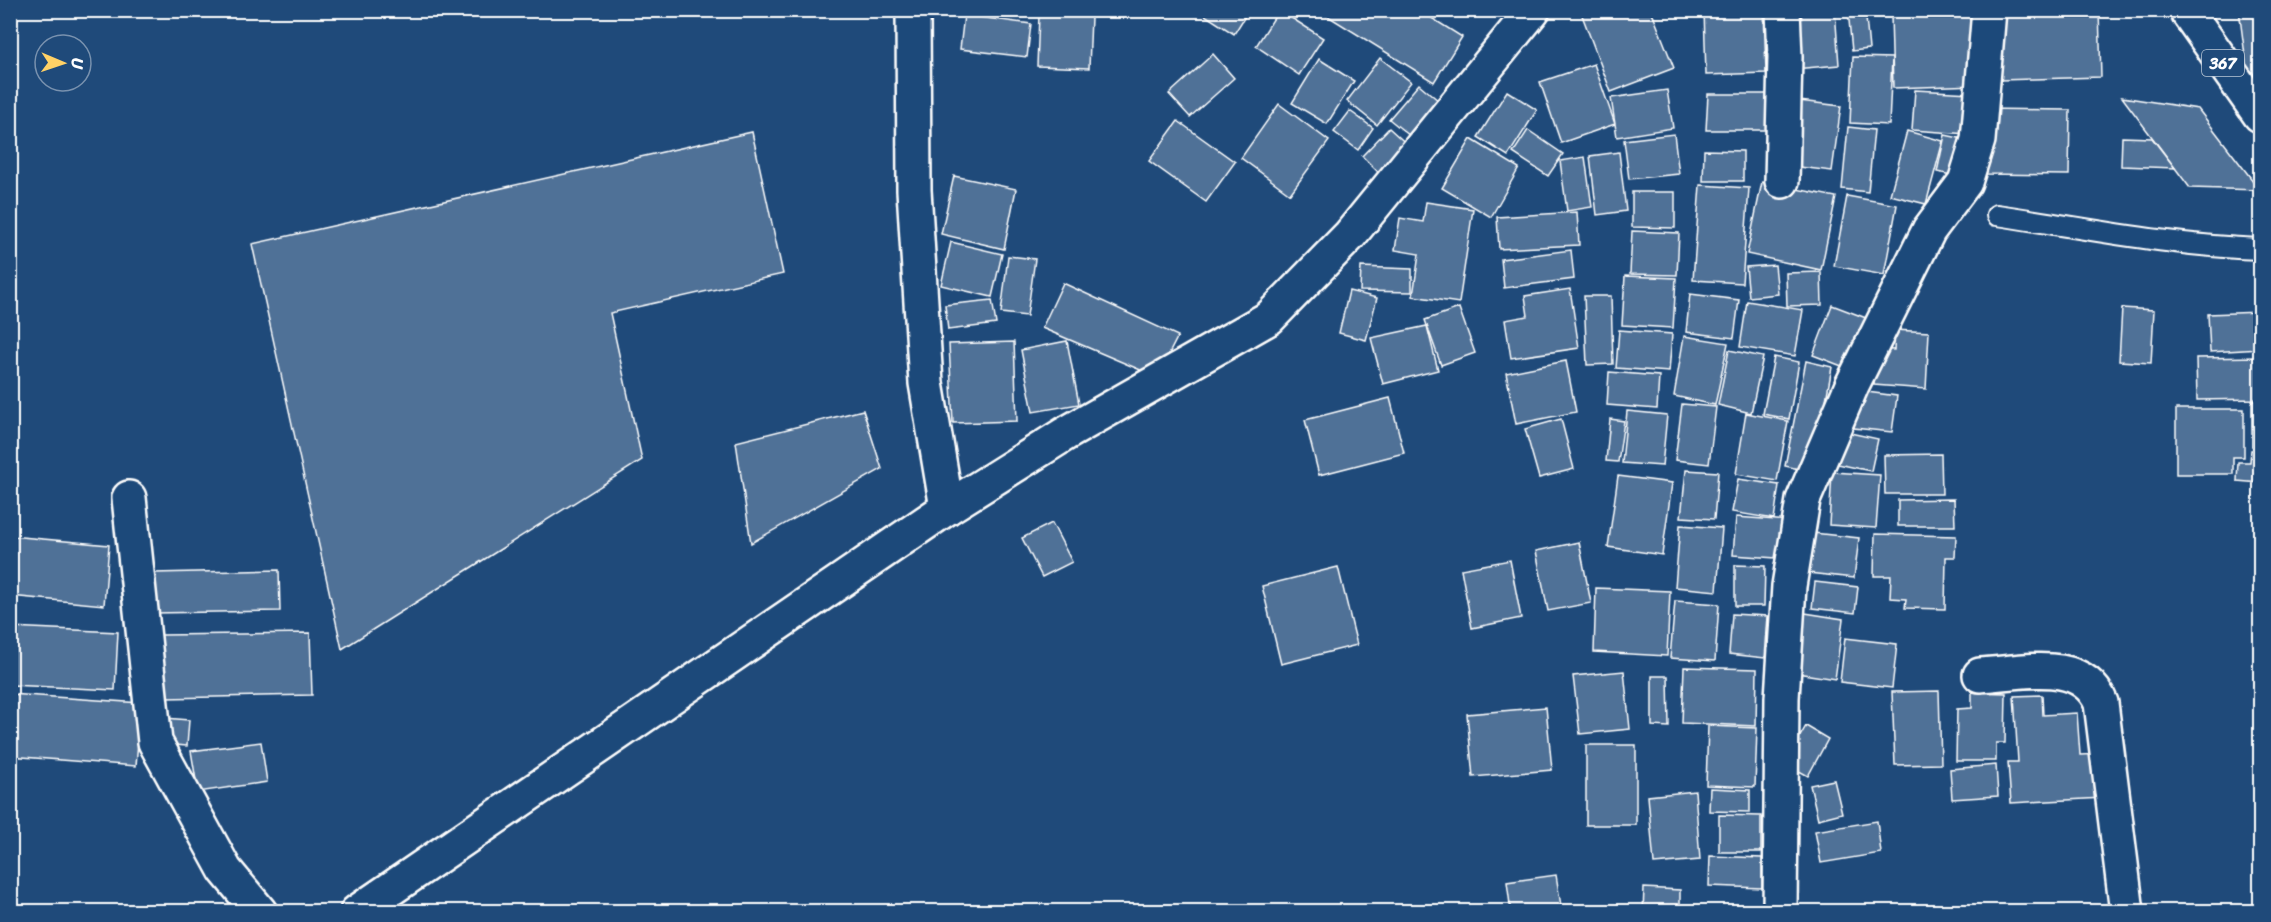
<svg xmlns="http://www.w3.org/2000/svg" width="2271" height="922" font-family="Sriracha,sans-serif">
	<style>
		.building { fill: #507197; stroke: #fff; stroke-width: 1.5 }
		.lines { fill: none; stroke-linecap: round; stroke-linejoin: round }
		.service-casing { stroke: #fff; stroke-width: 24 }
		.minor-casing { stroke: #fff; stroke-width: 38 }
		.primary-casing { stroke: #fff; stroke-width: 38 }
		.service { stroke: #1f4a7a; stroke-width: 20 }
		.minor { stroke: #1f4a7a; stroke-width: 33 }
		.primary { stroke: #1f4a7a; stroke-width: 33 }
		.labels { text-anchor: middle; stroke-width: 4.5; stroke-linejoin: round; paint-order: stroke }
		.shield { fill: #1f4a7a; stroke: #bcc9d7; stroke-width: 1.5 }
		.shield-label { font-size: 16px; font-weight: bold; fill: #fff }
	</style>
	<rect width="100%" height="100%" fill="#1f4a7a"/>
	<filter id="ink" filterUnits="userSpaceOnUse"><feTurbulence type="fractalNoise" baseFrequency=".0167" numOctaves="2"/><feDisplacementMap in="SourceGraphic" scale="12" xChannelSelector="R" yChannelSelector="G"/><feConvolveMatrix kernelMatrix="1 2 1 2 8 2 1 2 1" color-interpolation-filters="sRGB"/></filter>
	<g filter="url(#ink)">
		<!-- building -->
		<g class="building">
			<polygon points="1077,10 1133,10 1132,13"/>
			<polygon points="1197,10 1249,10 1234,34"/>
			<polygon points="1279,10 1323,38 1299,75 1256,46"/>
			<polygon points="1318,10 1419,10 1462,37 1434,82"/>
			<polygon points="1580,10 1651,10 1674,68 1611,92"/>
			<polygon points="1704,10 1764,10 1766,73 1706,75"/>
			<polygon points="1790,10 1835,10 1839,65 1794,69"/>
			<polygon points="1848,10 1883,10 1884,17 1866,18 1869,49 1852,51"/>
			<polygon points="1998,10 2099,10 2101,77 2000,80"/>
			<polygon points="2239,10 2260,10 2260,77 2248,78"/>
			<polygon points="1975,13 1977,85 1893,88 1891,15"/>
			<polygon points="964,15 1031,24 1027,57 960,49"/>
			<polygon points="1039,15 1091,17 1089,68 1037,66"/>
			<polygon points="1213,54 1234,78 1190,117 1169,94"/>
			<polygon points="1853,57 1892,58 1889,125 1850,123"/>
			<polygon points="1380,58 1411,82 1377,125 1347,101"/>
			<polygon points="1319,59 1354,81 1327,124 1292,103"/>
			<polygon points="1594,64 1615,124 1561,143 1540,82"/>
			<polygon points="1419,84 1439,101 1410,136 1389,119"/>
			<polygon points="1667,90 1673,128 1617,137 1611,98"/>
			<polygon points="1915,90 1971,93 1968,134 1912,130"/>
			<polygon points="1507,91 1537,110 1508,156 1478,137"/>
			<polygon points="1708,94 1767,94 1767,130 1706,130"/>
			<polygon points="2122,97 2198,109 2260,190 2190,188"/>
			<polygon points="1799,101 1841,106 1832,171 1791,166"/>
			<polygon points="1279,104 1329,141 1290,194 1241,158"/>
			<polygon points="1985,109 2070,110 2069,175 1984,174"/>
			<polygon points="1350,111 1373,128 1358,150 1334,132"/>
			<polygon points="1178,121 1235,162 1206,202 1149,161"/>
			<polygon points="1848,127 1874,130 1868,192 1842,189"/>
			<polygon points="1389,128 1411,148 1383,177 1362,156"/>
			<polygon points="1528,130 1563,154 1548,176 1513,153"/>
			<polygon points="1907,131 1943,141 1926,204 1890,195"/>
			<polygon points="752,132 783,274 610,313 642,460 342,649 252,244"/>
			<polygon points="1674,134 1679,174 1629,179 1624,140"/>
			<polygon points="1945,135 1969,140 1961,177 1937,172"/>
			<polygon points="2122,137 2152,138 2175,168 2121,166"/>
			<polygon points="1471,139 1519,168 1491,217 1442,188"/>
			<polygon points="1704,150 1743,151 1743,181 1703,181"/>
			<polygon points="1619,152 1626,211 1597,215 1590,156"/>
			<polygon points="1585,157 1592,207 1567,211 1560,161"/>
			<polygon points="954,176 1016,189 1004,249 941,234"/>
			<polygon points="1762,182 1836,197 1821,270 1747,254"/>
			<polygon points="1700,185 1749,188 1742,283 1693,280"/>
			<polygon points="1632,192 1675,192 1675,228 1632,227"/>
			<polygon points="1847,196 1897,205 1884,275 1834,266"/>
			<polygon points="1426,202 1473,209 1459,303 1413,296 1419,254 1395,250 1400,218 1423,222"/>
			<polygon points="1577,212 1579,245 1499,249 1497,217"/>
			<polygon points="1632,231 1679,233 1677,275 1630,274"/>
			<polygon points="951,242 1002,254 992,297 941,285"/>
			<polygon points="1571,250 1574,279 1504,288 1501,259"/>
			<polygon points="1008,256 1035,259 1027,316 1001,313"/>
			<polygon points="1775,265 1778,294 1749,297 1746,267"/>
			<polygon points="1361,267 1412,269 1412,292 1360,291"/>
			<polygon points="1821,272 1822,305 1787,306 1786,273"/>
			<polygon points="1625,276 1676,278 1673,328 1622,325"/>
			<polygon points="1063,283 1178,336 1157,377 1042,328"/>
			<polygon points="1570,289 1579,348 1511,358 1505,320 1528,316 1525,296"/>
			<polygon points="1349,291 1377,298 1366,340 1339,333"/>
			<polygon points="1690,294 1739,300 1734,338 1686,332"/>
			<polygon points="1584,296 1611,296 1613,364 1587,365"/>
			<polygon points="992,300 996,324 948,330 945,305"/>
			<polygon points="1747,301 1803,310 1795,356 1740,347"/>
			<polygon points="1832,305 1866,318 1847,368 1813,355"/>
			<polygon points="1459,308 1475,353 1441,365 1425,320"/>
			<polygon points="2122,308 2154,310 2151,363 2119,361"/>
			<polygon points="2260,312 2260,349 2210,352 2208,314"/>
			<polygon points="1427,326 1438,370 1383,384 1371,338"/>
			<polygon points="1619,330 1672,334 1669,372 1616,368"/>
			<polygon points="1895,330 1929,332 1926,389 1874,385 1876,349 1894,350"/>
			<polygon points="1684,336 1728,343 1715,405 1674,396"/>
			<polygon points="1067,341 1079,404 1033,412 1021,350"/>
			<polygon points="1014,342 1017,421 953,423 949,344"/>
			<polygon points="1729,350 1763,357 1751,413 1718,405"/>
			<polygon points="1774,357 1799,362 1789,419 1763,414"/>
			<polygon points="2260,357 2260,399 2197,400 2196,358"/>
			<polygon points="1566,361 1576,412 1516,424 1506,373"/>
			<polygon points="1806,361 1832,367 1813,472 1785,466"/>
			<polygon points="1609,372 1659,376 1657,409 1607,405"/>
			<polygon points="1859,391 1897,396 1892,432 1854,428"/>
			<polygon points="1390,398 1404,453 1319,475 1305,420"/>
			<rect x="2252" y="401" width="8" height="45"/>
			<polygon points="1682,404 1716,407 1709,464 1675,460"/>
			<polygon points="2176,409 2244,409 2244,457 2233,457 2233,474 2176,474"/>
			<polygon points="863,410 882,469 751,543 736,442"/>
			<polygon points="1627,411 1667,415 1662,466 1622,463"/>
			<polygon points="1746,413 1788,421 1777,481 1736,474"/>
			<polygon points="1561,419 1574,469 1539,478 1525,429"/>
			<polygon points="1610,419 1624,421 1618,462 1606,461"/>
			<polygon points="1841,431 1878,439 1871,471 1833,463"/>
			<polygon points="2251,450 2260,450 2260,483 2237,481 2238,462 2250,462"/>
			<polygon points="1941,454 1942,494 1885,494 1884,455"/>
			<polygon points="1686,470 1718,472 1714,519 1681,517"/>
			<polygon points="1832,472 1880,475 1876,528 1829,525"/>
			<polygon points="1618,476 1672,483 1662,555 1608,547"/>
			<polygon points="1738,479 1779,485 1774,519 1732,512"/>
			<polygon points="1954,499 1955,526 1898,526 1898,500"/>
			<polygon points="1736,517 1792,521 1789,559 1733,555"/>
			<polygon points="1052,523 1072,562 1042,577 1022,538"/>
			<polygon points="1680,525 1722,528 1717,591 1675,587"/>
			<polygon points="1804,532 1859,538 1854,578 1799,572"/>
			<polygon points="1875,534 1956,536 1955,557 1946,557 1945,609 1905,608 1906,599 1890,598 1891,576 1874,576"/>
			<polygon points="10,536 109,545 104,605 10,596"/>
			<polygon points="1579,542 1591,603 1548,611 1536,551"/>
			<polygon points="1510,560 1521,618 1472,628 1461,569"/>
			<polygon points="1735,565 1765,566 1764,606 1735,606"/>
			<polygon points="1338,567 1357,645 1281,664 1262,586"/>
			<polygon points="279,570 280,611 154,613 154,573"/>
			<polygon points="1815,582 1858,587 1855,613 1812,608"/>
			<polygon points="1596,588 1670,591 1667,656 1594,652"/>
			<polygon points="1675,601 1719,604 1715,661 1670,658"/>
			<polygon points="1805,613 1843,619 1835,679 1797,673"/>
			<polygon points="1732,614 1768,616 1765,658 1729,654"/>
			<polygon points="10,627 118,632 115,690 10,685"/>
			<polygon points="310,633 312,695 166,698 161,635"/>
			<polygon points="1845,638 1897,644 1892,688 1840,682"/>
			<polygon points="1684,667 1757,669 1756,726 1682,723"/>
			<polygon points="1624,671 1630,729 1580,734 1573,676"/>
			<polygon points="1652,676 1668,676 1669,727 1652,726"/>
			<polygon points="1939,691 1941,764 1895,765 1892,692"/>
			<polygon points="1972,692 2006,693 2005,743 1996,743 1996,761 1956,761 1957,709 1972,708"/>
			<polygon points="10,694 141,703 136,766 10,756"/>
			<polygon points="2042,695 2043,715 2077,713 2080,755 2101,754 2103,798 2011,803 2008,762 2018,762 2014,696"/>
			<polygon points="1546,707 1552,770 1473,777 1467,714"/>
			<polygon points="165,718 189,720 187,746 162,744"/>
			<polygon points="1708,726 1757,728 1755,787 1706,785"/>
			<polygon points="1806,726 1828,739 1808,776 1785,763"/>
			<polygon points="261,742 267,782 198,792 191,751"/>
			<rect x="1586" y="745" width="50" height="80"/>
			<polygon points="1996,765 1998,796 1952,799 1950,769"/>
			<polygon points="1834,780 1842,813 1818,819 1810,785"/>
			<polygon points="1710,788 1750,790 1750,812 1709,811"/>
			<polygon points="1695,791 1700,860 1654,864 1648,796"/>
			<polygon points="1719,815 1761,816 1761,852 1719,852"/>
			<polygon points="1877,821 1881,853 1821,863 1815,831"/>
			<polygon points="1710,856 1762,858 1762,888 1709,886"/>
			<polygon points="1556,875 1562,912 1511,912 1507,882"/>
			<polygon points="1644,888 1680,890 1680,912 1643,912"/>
		</g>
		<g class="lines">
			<!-- service casing -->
			<g class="service-casing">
				<path id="service" d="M1997 215C2084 228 2172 246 2260 249"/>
			</g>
			<!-- minor casing -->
			<g class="minor-casing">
				<g id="minor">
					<polyline points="913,10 914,190 926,383 947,508"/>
					<polyline points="1782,181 1785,57 1783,10"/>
					<polyline points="129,498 155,742 225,870 260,912"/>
					<path d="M1980 675C2021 673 2082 656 2101 703L2127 912"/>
					<polyline points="357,912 947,508 1065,434 1269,318 1350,235 1533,10"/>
					<polyline points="1780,912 1782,698 1789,586 1803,500 1852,385 1929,230 1965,182 1978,140 1989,10"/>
				</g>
			</g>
			<!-- primary casing -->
			<g class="primary-casing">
				<polyline id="primary" points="2186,10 2260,115"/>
			</g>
			<!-- service -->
			<use href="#service" class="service"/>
			<!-- minor -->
			<use href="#minor" class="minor"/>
			<!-- primary -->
			<use href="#primary" class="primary"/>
		</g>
	</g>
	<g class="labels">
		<!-- shield labels -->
		<rect class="shield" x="2202" y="50" width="42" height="26" rx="4.5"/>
		<g class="shield-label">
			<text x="2223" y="69">367</text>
		</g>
	</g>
	<!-- margin -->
	<rect width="2271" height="922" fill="none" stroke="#1f4a7a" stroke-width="36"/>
	<rect x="18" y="18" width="2235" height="886" fill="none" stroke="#fff" stroke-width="2" filter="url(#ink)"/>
	<!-- north arrow -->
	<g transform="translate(63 63) rotate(92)"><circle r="28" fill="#1f4a7a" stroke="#7992af" stroke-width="1.5"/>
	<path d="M0-4.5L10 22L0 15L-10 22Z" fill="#ffd166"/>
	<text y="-9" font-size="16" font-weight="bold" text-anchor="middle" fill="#ffffff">U</text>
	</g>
</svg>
